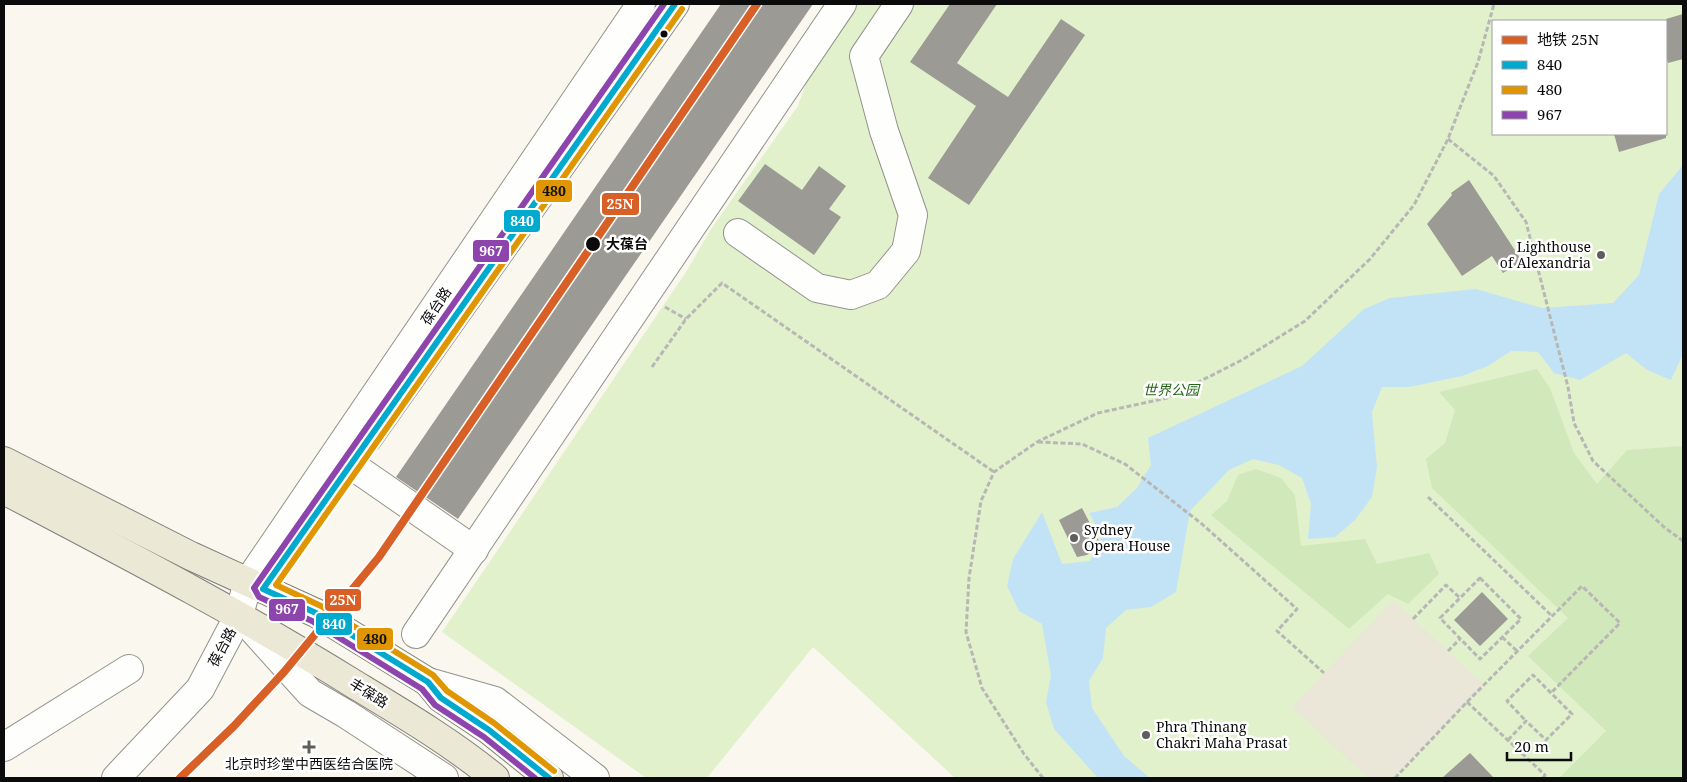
<svg xmlns="http://www.w3.org/2000/svg" width="1687" height="782" font-family="'Noto Serif','Noto Sans SC',serif">
	<style>
		.green { fill: #e1f1cc; fill-rule: evenodd }
		.forest { fill: #d1e9ba }
		.plaza { fill: #eae7d9 }
		.water { fill: #c2e3f6 }
		.building { fill: #9c9a94 }
		.lines { fill: none; stroke-linecap: round; stroke-linejoin: round }
		.minor-casing { stroke: #93928d; stroke-width: 30 }
		.major-casing { stroke: #807f7a; stroke-width: 30 }
		.path { stroke: #b7b7b5; stroke-width: 3; stroke-dasharray: 5 2.5; stroke-linecap: butt }
		.minor { stroke: #fefefc; stroke-width: 28 }
		.major { stroke: #ece8d6; stroke-width: 28 }
		.bus-1-casing { stroke: #fff; stroke-width: 10 }
		.bus-2-casing { stroke: #fff; stroke-width: 10 }
		.bus-3-casing { stroke: #fff; stroke-width: 10 }
		.bus-1 { stroke: #00a9ce; stroke-width: 6 }
		.bus-2 { stroke: #df9601; stroke-width: 6 }
		.bus-3 { stroke: #8e44ad; stroke-width: 6 }
		.metro-1-casing { stroke: #fff; stroke-width: 11 }
		.metro-1 { stroke: #d85f26; stroke-width: 8 }
		.bus-dot { fill: #0b0b0b; stroke: #fff; stroke-width: 2 }
		.poi-dot { fill: #5f5e5a; stroke: #fff; stroke-width: 2 }
		.labels { text-anchor: middle; stroke-width: 5; stroke-linejoin: round; paint-order: stroke }
		.stop-label { font-size: 14px; font-weight: bold; fill: #0b0b0b; stroke: #fff; text-anchor: start }
		.poi-label { font-size: 14px; fill: #0b0b0b; stroke: #fff; text-anchor: start }
		.street-label { font-size: 14px; fill: #0b0b0b; stroke: #fff }
		.park-label { font-size: 14px; font-style: italic; fill: #266618; stroke: #fff }
		.line-badge { stroke: #fff; stroke-width: 2 }
		.badge-label { font-size: 14px; text-anchor: middle; font-weight: bold; fill: #fff }
		.pale-badge-label { font-size: 14px; text-anchor: middle; font-weight: bold; fill: #111 }
	</style>
	<rect width="100%" height="100%" fill="#faf8ee"/>
	<!-- green -->
	<path class="green" d="M856 4H1683V778H955L813 647 707 778H646L442 632 686 272 711 229 798 106 812 66ZM1493 21H1666V134H1493Z"/>
	<!-- forest -->
	<g class="forest">
		<polygon points="1537,369 1550,388 1574,453 1597,484 1627,450 1683,446 1683,778 1559,778 1606,731 1528,656 1568,618 1432,488 1426,459 1445,443 1455,410 1439,392"/>
		<polygon points="1256,469 1281,478 1295,495 1301,546 1365,539 1377,564 1429,553 1439,574 1408,604 1388,594 1349,629 1211,515 1227,501 1238,475"/>
	</g>
	<!-- plaza -->
	<polygon class="plaza" points="1393,600 1484,685 1395,778 1368,778 1292,707"/>
	<!-- water -->
	<polygon class="water" points="1683,165 1683,354 1671,380 1647,370 1626,353 1580,380 1554,373 1538,352 1511,351 1488,366 1462,376 1409,387 1382,387 1372,412 1377,467 1372,497 1355,520 1335,537 1308,539 1311,504 1302,478 1279,465 1253,459 1229,470 1190,511 1176,592 1151,607 1126,610 1106,628 1103,658 1089,681 1092,708 1124,756 1150,778 1098,778 1054,729 1046,702 1051,675 1042,624 1019,611 1007,586 1013,559 1042,512 1062,564 1090,561 1102,536 1089,513 1117,507 1137,488 1151,465 1148,438 1302,366 1364,309 1390,298 1476,289 1542,308 1613,303 1639,275 1659,194"/>
	<!-- building -->
	<g class="building">
		<polygon points="721,4 813,4 458,519 396,477"/>
		<polygon points="950,4 997,4 957,63 1008,97 1061,19 1085,35 969,205 928,178 976,106 910,62"/>
		<polygon points="1683,14 1683,59 1668,63 1666,55 1666,19"/>
		<polygon points="1614,134 1666,134 1666,138 1619,152"/>
		<polygon points="765,164 802,190 819,166 846,186 829,209 841,217 814,255 738,201"/>
		<polygon points="1469,180 1522,261 1503,273 1492,256 1462,276 1427,224 1452,195 1451,193"/>
		<polygon points="1082,508 1099,541 1096,548 1087,555 1077,557 1059,520"/>
		<polygon points="1482,592 1508,619 1480,646 1454,620"/>
		<polygon points="1470,753 1494,778 1442,778"/>
	</g>
	<g class="lines">
		<!-- minor casing -->
		<g class="minor-casing">
			<g id="minor">
				<polyline points="738,233 817,288 851,295 878,285 906,251 913,215 884,131 864,56 899,4"/>
				<polyline points="368,438 675,4"/>
				<polyline points="350,464 474,550"/>
				<polyline points="247,623 310,693 346,714 444,778"/>
				<polyline points="416,634 842,4"/>
				<polyline points="428,682 495,701 595,778"/>
				<polyline points="4,747 129,669"/>
				<polyline points="116,778 200,689 239,615 248,582 641,4"/>
			</g>
		</g>
		<!-- major casing -->
		<g class="major-casing">
			<g id="major">
				<polyline points="4,461 191,556 316,613 428,682 441,698 489,730 549,778"/>
				<path d="M4 490C122 552 240 613 354 684 402 713 451 742 495 778"/>
			</g>
		</g>
		<!-- path -->
		<g class="path">
			<polyline points="1448,139 1494,176 1526,222 1568,387 1574,423 1593,461 1664,527 1683,541"/>
			<polyline points="665,307 686,319"/>
			<polyline points="652,367 686,319 722,283 994,472"/>
			<polyline points="1038,442 1082,444 1125,464 1202,524 1297,609 1277,631 1324,673"/>
			<polyline points="1428,497 1552,616"/>
			<polygon points="1480,578 1521,619 1480,659 1440,618"/>
			<polyline points="1413,619 1446,585 1460,598"/>
			<polyline points="1502,637 1517,651"/>
			<polyline points="1448,651 1460,639"/>
			<polyline points="1467,702 1545,775 1543,778"/>
			<polyline points="1508,740 1526,721 1546,740 1572,714 1533,675 1507,701 1526,721"/>
			<polyline points="1043,778 1024,754 982,688 966,632 969,578 981,501 994,472 1037,442 1098,413 1167,398 1242,360 1305,321 1370,259 1414,205 1448,139 1461,105 1478,62 1494,4"/>
			<polyline points="1395,778 1467,702 1582,586 1620,623 1551,693"/>
		</g>
		<!-- minor -->
		<use href="#minor" class="minor"/>
		<!-- major -->
		<use href="#major" class="major"/>
		<!-- bus-1 casing -->
		<g class="bus-1-casing">
			<polyline id="bus-1" points="549,778 489,730 441,698 428,682 316,613 263,589 675,4"/>
		</g>
		<!-- bus-2 casing -->
		<g class="bus-2-casing">
			<polyline id="bus-2" points="554,771 494,723 447,691 433,675 321,606 276,585 682,9"/>
		</g>
		<!-- bus-3 casing -->
		<g class="bus-3-casing">
			<polyline id="bus-3" points="535,778 484,737 435,705 422,689 312,621 259,597 254,588 664,4"/>
		</g>
		<!-- bus-1 -->
		<use href="#bus-1" class="bus-1"/>
		<!-- bus-2 -->
		<use href="#bus-2" class="bus-2"/>
		<!-- bus-3 -->
		<use href="#bus-3" class="bus-3"/>
		<!-- metro-1 casing -->
		<g class="metro-1-casing">
			<polyline id="metro-1" points="180,778 234,726 284,672 379,557 757,4"/>
		</g>
		<!-- metro-1 -->
		<use href="#metro-1" class="metro-1"/>
	</g>
	<!-- markers -->
	<g class="bus-dot">
		<circle cx="664" cy="34" r="4.5"/>
		<circle cx="593" cy="244" r="8"/>
	</g>
	<g class="poi-dot">
		<circle cx="1601" cy="255" r="5"/>
		<circle cx="1074" cy="538" r="5"/>
		<circle cx="1146" cy="735" r="5"/>
		<path d="M306.5 739.5h5v5h5v5h-5v5h-5v-5h-5v-5h5z"/>
	</g>
	<g class="labels">
		<!-- stop labels -->
		<g class="stop-label">
			<text x="606" y="249">大葆台</text>
		</g>
		<!-- poi labels -->
		<g class="poi-label">
			<text x="1591" y="252" text-anchor="end">Lighthouse<tspan x="1591" dy="16">of Alexandria</tspan></text>
			<text x="1084" y="535">Sydney<tspan x="1084" dy="16">Opera House</tspan></text>
			<text x="1156" y="732">Phra Thinang<tspan x="1156" dy="16">Chakri Maha Prasat</tspan></text>
			<text x="309" y="769" text-anchor="middle">北京时珍堂中西医结合医院</text>
		</g>
		<!-- street labels -->
		<g class="street-label">
			<text transform="translate(436 306) rotate(-56)" y="5">葆台路</text>
			<text transform="translate(222 647) rotate(-62)" y="5">葆台路</text>
			<text transform="translate(369 693) rotate(32)" y="5">丰葆路</text>
		</g>
		<!-- park labels -->
		<g class="park-label">
			<text x="1171" y="395">世界公园</text>
		</g>
	</g>
	<g class="line-badge">
		<rect x="535" y="179" width="38" height="24" rx="5" fill="#df9601"/>
		<rect x="601" y="192" width="39" height="24" rx="5" fill="#d85f26"/>
		<rect x="503" y="209" width="38" height="24" rx="5" fill="#00a9ce"/>
		<rect x="472" y="239" width="38" height="24" rx="5" fill="#8e44ad"/>
		<rect x="324" y="588" width="38" height="24" rx="5" fill="#d85f26"/>
		<rect x="268" y="598" width="38" height="24" rx="5" fill="#8e44ad"/>
		<rect x="315" y="612" width="38" height="24" rx="5" fill="#00a9ce"/>
		<rect x="356" y="627" width="38" height="24" rx="5" fill="#df9601"/>
	</g>
	<g class="badge-label">
		<text x="620" y="209">25N</text>
		<text x="522" y="226">840</text>
		<text x="491" y="256">967</text>
		<text x="343" y="605">25N</text>
		<text x="287" y="614">967</text>
		<text x="334" y="629">840</text>
	</g>
	<g class="pale-badge-label">
		<text x="554" y="196">480</text>
		<text x="375" y="644">480</text>
	</g>
	<!-- border -->
	<rect width="1687" height="782" fill="none" stroke="#0b0b0b" stroke-width="10"/>
	<!-- legend -->
	<rect x="1492" y="20" width="175" height="115" fill="#ffffff" stroke="#9d9d9d"/>
	<rect x="1502" y="36" width="25" height="8" fill="#d85f26" stroke="#9d9d9d"/>
	<text x="1537" y="45" font-size="15" fill="#0b0b0b">地铁 25N</text>
	<rect x="1502" y="61" width="25" height="8" fill="#00a9ce" stroke="#9d9d9d"/>
	<text x="1537" y="70" font-size="15" fill="#0b0b0b">840</text>
	<rect x="1502" y="86" width="25" height="8" fill="#df9601" stroke="#9d9d9d"/>
	<text x="1537" y="95" font-size="15" fill="#0b0b0b">480</text>
	<rect x="1502" y="111" width="25" height="8" fill="#8e44ad" stroke="#9d9d9d"/>
	<text x="1537" y="120" font-size="15" fill="#0b0b0b">967</text>
	<!-- scale -->
	<path d="M1507 752v8h64v-8" fill="none" stroke="#0b0b0b" stroke-width="2.5"/>
	<text x="1514" y="752" font-size="15" fill="#0b0b0b" stroke="#ffffff" stroke-width="4" paint-order="stroke">20 m</text>
</svg>
